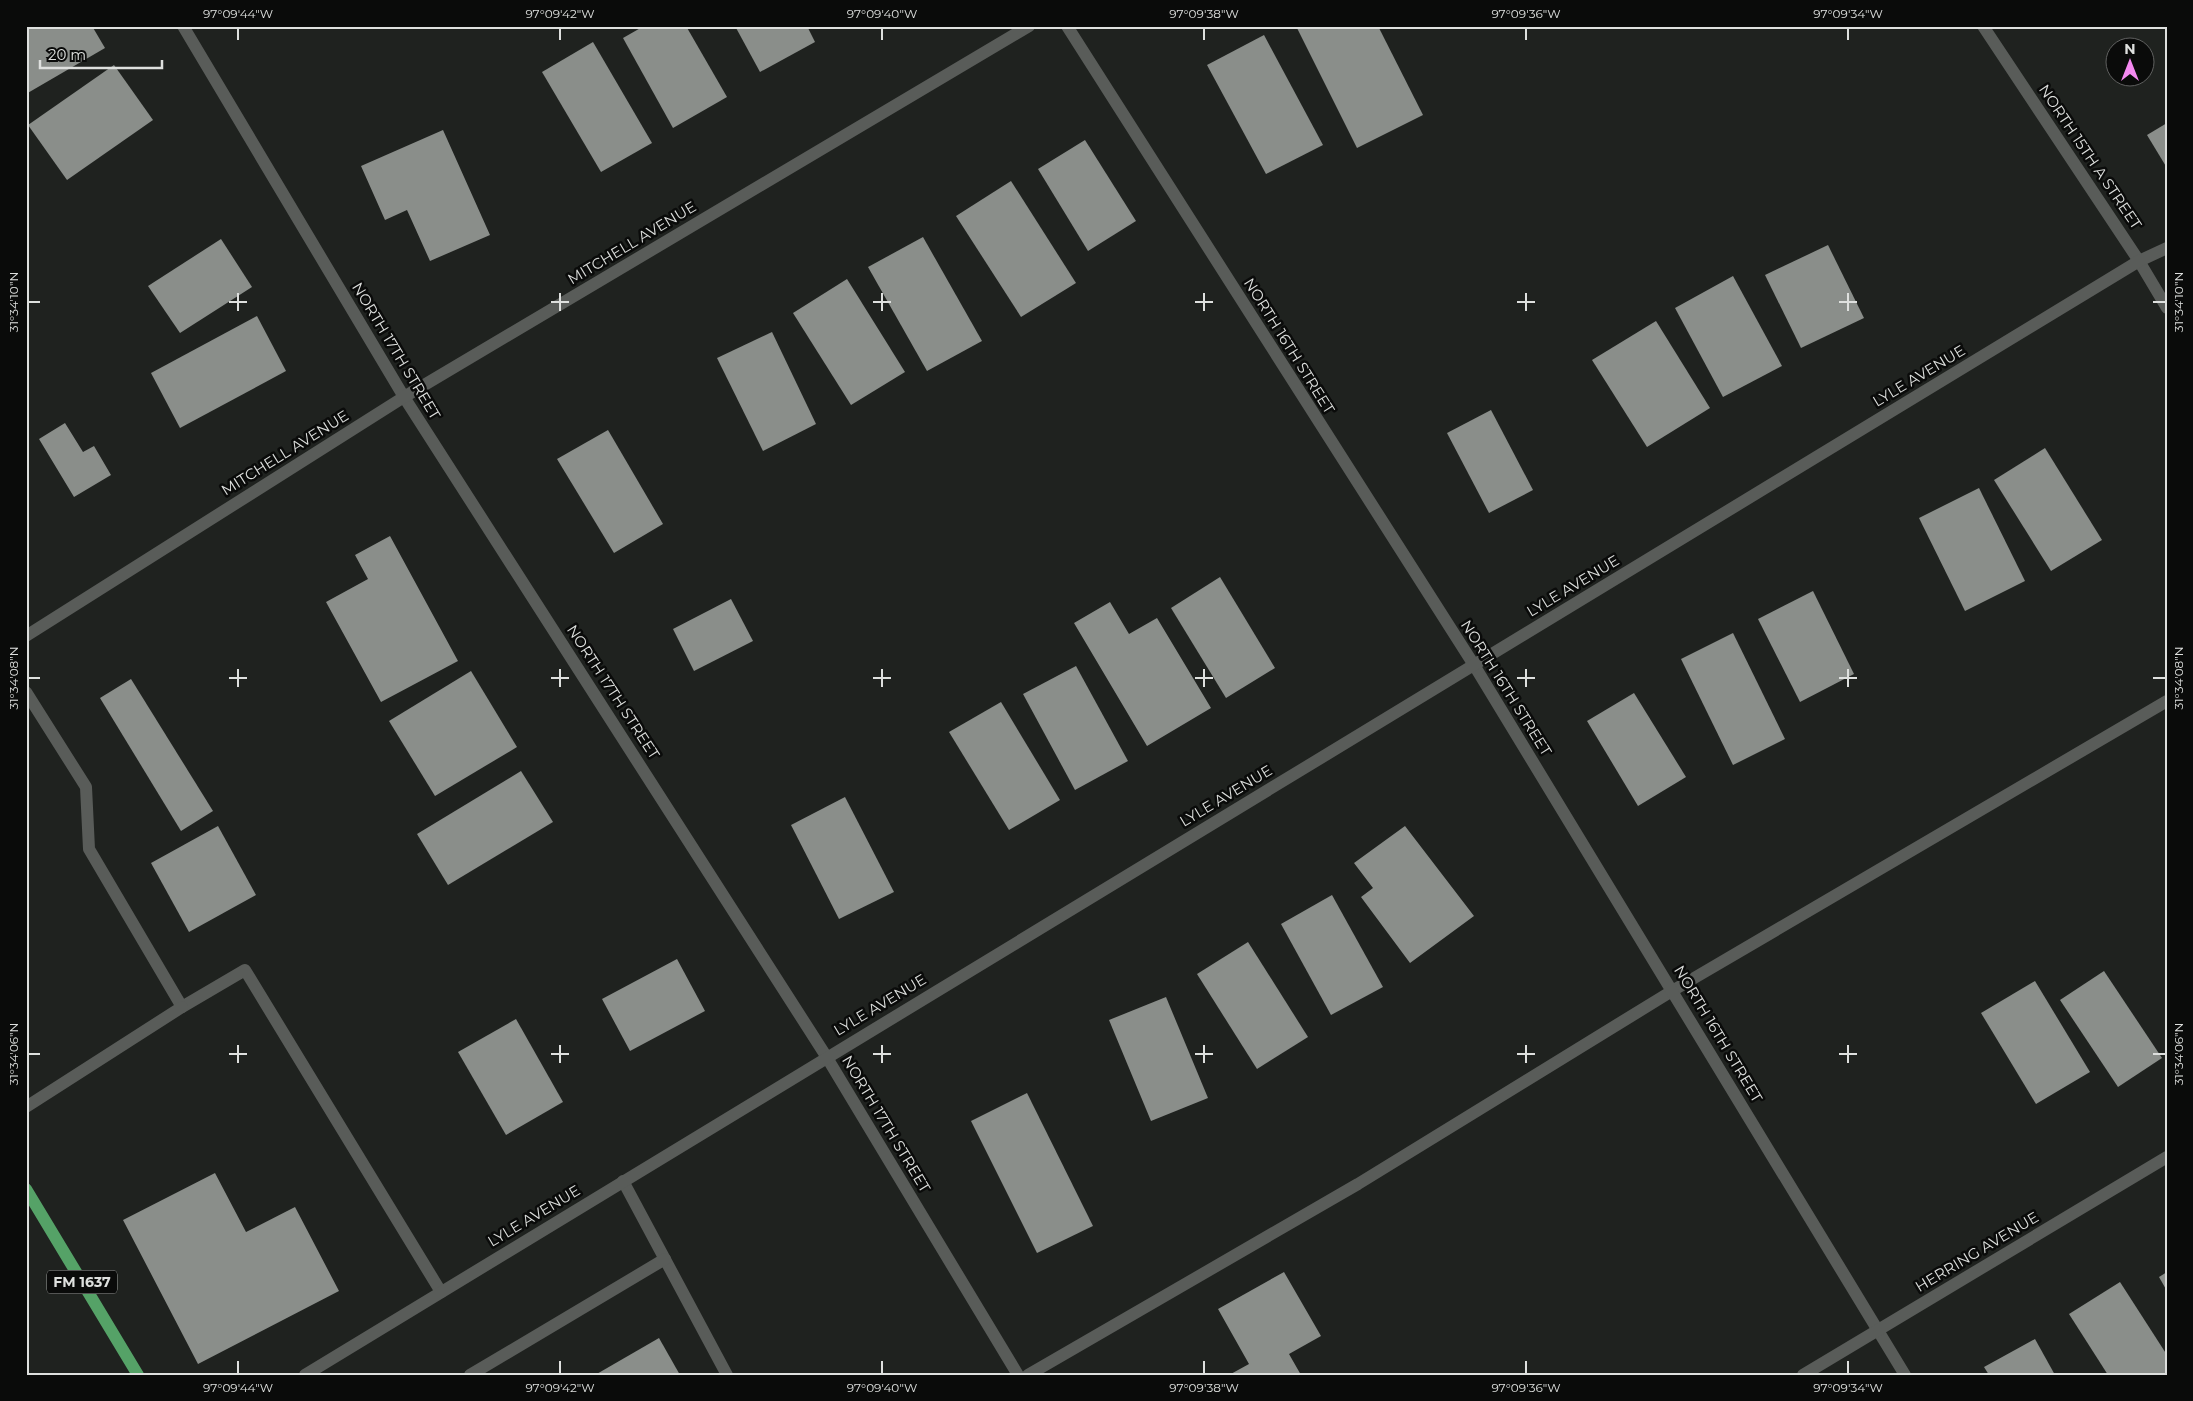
<svg xmlns="http://www.w3.org/2000/svg" width="2193" height="1401" font-family="Montserrat,sans-serif">
	<style>
		.building { fill: #8a8e8a }
		.lines { fill: none; stroke-linecap: round; stroke-linejoin: round }
		.service { stroke: #595c59; stroke-width: 12 }
		.minor { stroke: #595c59; stroke-width: 12 }
		.secondary { stroke: #595c59; stroke-width: 12 }
		.primary { stroke: #55a267; stroke-width: 12 }
		.ticks { fill: none; stroke: #dee0de; stroke-width: 2 }
		.labels { text-anchor: middle; stroke-width: 5; stroke-linejoin: round; paint-order: stroke }
		.shield { fill: #0a0b0a; stroke: #9ea09e; stroke-width: 1 }
		.shield-label { font-size: 14px; font-weight: bold; fill: #dee0de }
		.street-label { font-size: 15px; fill: #dee0de; stroke: #0a0b0a }
		.neatline { fill: none; stroke: #dee0de; stroke-width: 2 }
		.ticks-label { font-size: 12px; text-anchor: middle; fill: #dee0de }
	</style>
	<rect width="100%" height="100%" fill="#1f221f"/>
	<!-- building -->
	<g class="building">
		<polygon points="29,26 92,26 105,48 26,94 26,28"/>
		<polygon points="644,26 686,26 727,97 673,128 623,38"/>
		<polygon points="735,26 807,26 815,42 760,72"/>
		<polygon points="1296,26 1378,26 1423,115 1357,148"/>
		<polygon points="1264,35 1323,145 1266,174 1207,65"/>
		<polygon points="593,42 652,143 601,172 542,72"/>
		<polygon points="114,65 153,120 67,180 28,125"/>
		<polygon points="2167,123 2167,168 2147,135"/>
		<polygon points="443,130 490,235 430,261 407,210 385,220 361,166"/>
		<polygon points="1085,140 1136,221 1088,251 1038,169"/>
		<polygon points="1011,181 1076,283 1021,317 956,216"/>
		<polygon points="923,237 982,341 927,371 868,267"/>
		<polygon points="221,239 252,287 180,333 148,286"/>
		<polygon points="1828,245 1864,318 1801,348 1765,275"/>
		<polygon points="1733,276 1782,366 1723,397 1675,308"/>
		<polygon points="847,279 905,372 851,405 793,313"/>
		<polygon points="257,316 286,371 180,428 151,373"/>
		<polygon points="1656,321 1710,408 1647,447 1592,360"/>
		<polygon points="772,332 816,424 763,451 717,358"/>
		<polygon points="1491,410 1533,490 1489,513 1447,433"/>
		<polygon points="65,423 83,452 94,446 111,475 74,497 39,439"/>
		<polygon points="608,430 663,524 614,553 557,459"/>
		<polygon points="2045,448 2102,540 2051,571 1994,480"/>
		<polygon points="1979,488 2025,581 1965,611 1919,518"/>
		<polygon points="390,536 458,661 381,702 326,602 368,579 355,555"/>
		<polygon points="1220,577 1275,668 1226,698 1171,608"/>
		<polygon points="1813,591 1854,674 1800,702 1758,619"/>
		<polygon points="731,599 753,641 694,671 673,629"/>
		<polygon points="1110,602 1129,634 1157,618 1211,708 1147,746 1074,623"/>
		<polygon points="1733,633 1785,739 1733,765 1681,659"/>
		<polygon points="1076,666 1128,761 1075,790 1023,694"/>
		<polygon points="471,671 517,747 435,796 389,721"/>
		<polygon points="131,679 213,811 181,831 100,698"/>
		<polygon points="1634,693 1686,777 1638,806 1587,721"/>
		<polygon points="1001,702 1060,800 1009,830 949,732"/>
		<polygon points="521,771 553,822 448,885 417,834"/>
		<polygon points="845,797 894,892 839,919 791,825"/>
		<polygon points="218,826 256,895 189,932 151,863"/>
		<polygon points="1405,826 1474,916 1410,963 1361,897 1373,888 1354,863"/>
		<polygon points="1332,895 1383,987 1331,1015 1281,924"/>
		<polygon points="1248,942 1308,1037 1257,1069 1197,974"/>
		<polygon points="677,959 705,1011 630,1051 602,999"/>
		<polygon points="2104,971 2162,1058 2118,1087 2060,1000"/>
		<polygon points="2035,981 2090,1072 2036,1104 1981,1013"/>
		<polygon points="1166,997 1208,1098 1151,1121 1109,1020"/>
		<polygon points="516,1019 563,1102 506,1135 458,1052"/>
		<polygon points="1027,1093 1093,1226 1037,1253 971,1121"/>
		<polygon points="215,1173 246,1232 295,1207 339,1291 198,1364 123,1220"/>
		<polygon points="1284,1272 1321,1336 1289,1354 1301,1375 1229,1375 1249,1364 1218,1309"/>
		<polygon points="2167,1272 2167,1291 2159,1277"/>
		<polygon points="2120,1282 2167,1355 2167,1375 2108,1375 2069,1314"/>
		<polygon points="659,1338 680,1375 595,1375"/>
		<polygon points="2035,1339 2055,1375 1989,1375 1984,1367"/>
	</g>
	<g class="lines">
		<!-- service -->
		<g class="service">
			<polyline points="26,692 86,787 89,849 182,1007 245,970 441,1292"/>
			<polyline points="26,1107 182,1007"/>
			<polyline points="623,1181 727,1375"/>
			<polyline points="470,1375 665,1259"/>
			<polyline points="1028,1375 1358,1184 1672,991 2167,701"/>
		</g>
		<!-- minor -->
		<g class="minor">
			<polyline points="183,26 404,397 826,1056 1018,1375"/>
			<polyline points="1067,26 1474,665 1905,1375"/>
			<polyline points="1983,26 2139,261 2167,308"/>
			<polyline points="26,636 404,397 1029,26"/>
		</g>
		<!-- secondary -->
		<g class="secondary">
			<polyline points="305,1375 2139,261 2167,248"/>
			<polyline points="1803,1375 2167,1157"/>
		</g>
		<!-- primary -->
		<polyline class="primary" points="26,1189 138,1375"/>
	</g>
	<!-- ticks -->
	<path class="ticks" d="M238 28V40M560 28V40M882 28V40M1204 28V40M1526 28V40M1848 28V40M238 293V311M560 293V311M882 293V311M1204 293V311M1526 293V311M1848 293V311M28 302H40M229 302H247M551 302H569M873 302H891M1195 302H1213M1517 302H1535M1839 302H1857M2153 302H2166M238 669V687M560 669V687M882 669V687M1204 669V687M1526 669V687M1848 669V687M28 678H40M229 678H247M551 678H569M873 678H891M1195 678H1213M1517 678H1535M1839 678H1857M2153 678H2166M238 1045V1063M560 1045V1063M882 1045V1063M1204 1045V1063M1526 1045V1063M1848 1045V1063M28 1054H40M229 1054H247M551 1054H569M873 1054H891M1195 1054H1213M1517 1054H1535M1839 1054H1857M2153 1054H2166M238 1361V1374M560 1361V1374M882 1361V1374M1204 1361V1374M1526 1361V1374M1848 1361V1374"/>
	<g class="labels">
		<!-- shield labels -->
		<rect class="shield" x="47" y="1270.5" width="70" height="23" rx="4"/>
		<g class="shield-label">
			<text x="82" y="1287">FM 1637</text>
		</g>
		<!-- street labels -->
		<g class="street-label">
			<text transform="translate(2090 157) rotate(56)" y="5">NORTH 15TH A STREET</text>
			<text transform="translate(632 243) rotate(-31)" y="5">MITCHELL AVENUE</text>
			<text transform="translate(1289 346) rotate(58)" y="5">NORTH 16TH STREET</text>
			<text transform="translate(396 351) rotate(59)" y="5">NORTH 17TH STREET</text>
			<text transform="translate(1919 376) rotate(-31)" y="5">LYLE AVENUE</text>
			<text transform="translate(285 453) rotate(-32)" y="5">MITCHELL AVENUE</text>
			<text transform="translate(1573 586) rotate(-31)" y="5">LYLE AVENUE</text>
			<text transform="translate(1506 688) rotate(58)" y="5">NORTH 16TH STREET</text>
			<text transform="translate(613 692) rotate(57)" y="5">NORTH 17TH STREET</text>
			<text transform="translate(1226 796) rotate(-31)" y="5">LYLE AVENUE</text>
			<text transform="translate(880 1005) rotate(-31)" y="5">LYLE AVENUE</text>
			<text transform="translate(1718 1034) rotate(59)" y="5">NORTH 16TH STREET</text>
			<text transform="translate(886 1124) rotate(59)" y="5">NORTH 17TH STREET</text>
			<text transform="translate(534 1216) rotate(-31)" y="5">LYLE AVENUE</text>
			<text transform="translate(1977 1252) rotate(-31)" y="5">HERRING AVENUE</text>
		</g>
	</g>
	<!-- border -->
	<rect width="2193" height="1401" fill="none" stroke="#0a0b0a" stroke-width="55"/>
	<!-- north arrow -->
	<g transform="translate(2130 62)"><circle r="24" fill="#0a0b0a" stroke="#5f605f"/>
	<path d="M0-4L9 19L0 12L-9 19Z" fill="#f489f0"/>
	<text y="-8" font-size="14" font-weight="bold" text-anchor="middle" fill="#dee0de">N</text>
	</g>
	<!-- scale -->
	<path d="M40 60v8h122v-8" fill="none" stroke="#dee0de" stroke-width="2.5"/>
	<text x="48" y="60" font-size="15" fill="#dee0de" stroke="#0a0b0a" stroke-width="4" paint-order="stroke">20 m</text>
	<rect x="28" y="28" width="2138" height="1346" class="neatline"/>
	<g class="ticks-label">
		<text x="238" y="18">97°09'44"W</text>
		<text x="560" y="18">97°09'42"W</text>
		<text x="882" y="18">97°09'40"W</text>
		<text x="1204" y="18">97°09'38"W</text>
		<text x="1526" y="18">97°09'36"W</text>
		<text x="1848" y="18">97°09'34"W</text>
		<text transform="translate(14 302) rotate(-90)" y="4">31°34'10"N</text>
		<text transform="translate(2179 302) rotate(-90)" y="4">31°34'10"N</text>
		<text transform="translate(14 678) rotate(-90)" y="4">31°34'08"N</text>
		<text transform="translate(2179 678) rotate(-90)" y="4">31°34'08"N</text>
		<text transform="translate(14 1054) rotate(-90)" y="4">31°34'06"N</text>
		<text transform="translate(2179 1054) rotate(-90)" y="4">31°34'06"N</text>
		<text x="238" y="1392">97°09'44"W</text>
		<text x="560" y="1392">97°09'42"W</text>
		<text x="882" y="1392">97°09'40"W</text>
		<text x="1204" y="1392">97°09'38"W</text>
		<text x="1526" y="1392">97°09'36"W</text>
		<text x="1848" y="1392">97°09'34"W</text>
	</g>
</svg>
